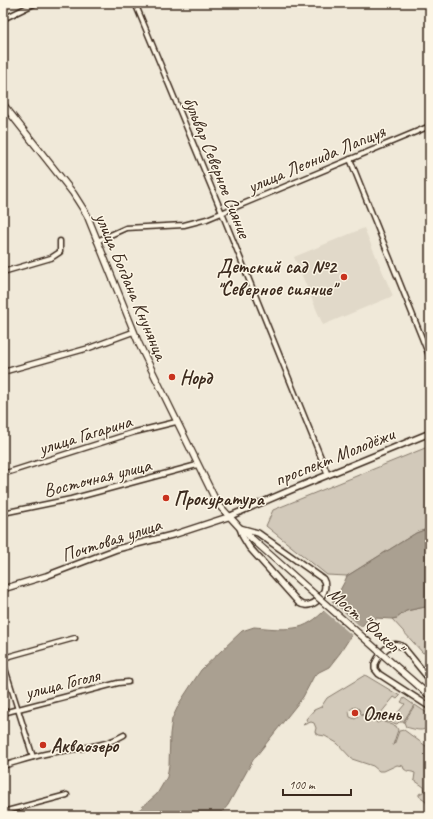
<svg xmlns="http://www.w3.org/2000/svg" width="433" height="819" font-family="Caveat,sans-serif">
	<style>
		.built { fill: #e1d9c9 }
		.green { fill: #d2c9ba; stroke: #867a6c }
		.water { fill: #aaa091; stroke: #7e7163 }
		.pier { fill: #f0e9d9 }
		.lines { fill: none; stroke-linecap: round; stroke-linejoin: round }
		.minor-casing { stroke: #3b2a1e; stroke-width: 7 }
		.tertiary-casing { stroke: #3b2a1e; stroke-width: 8 }
		.secondary-casing { stroke: #3b2a1e; stroke-width: 8 }
		.minor { stroke: #fcf5e5; stroke-width: 4 }
		.tertiary { stroke: #fcf5e5; stroke-width: 5 }
		.secondary { stroke: #fcf5e5; stroke-width: 5.5 }
		.secondary-bridge-casing { stroke: #3b2a1e; stroke-width: 8; stroke-linecap: butt }
		.secondary-bridge { stroke: #fcf5e5; stroke-width: 5.5 }
		.poi-dot { fill: #c8321e; stroke: #fcf5e5; stroke-width: 1.5 }
		.labels { text-anchor: middle; stroke-width: 3; stroke-linejoin: round; paint-order: stroke }
		.street-label { font-size: 19px; fill: #3b2a1e; stroke: #fcf5e5 }
		.poi-label { font-size: 19px; font-weight: bold; fill: #3b2a1e; stroke: #fcf5e5; text-anchor: start }
	</style>
	<rect width="100%" height="100%" fill="#f0e9d9"/>
	<filter id="ink" filterUnits="userSpaceOnUse"><feTurbulence type="fractalNoise" baseFrequency=".025" numOctaves="2"/><feDisplacementMap in="SourceGraphic" scale="8" xChannelSelector="R" yChannelSelector="G"/><feConvolveMatrix kernelMatrix="1 2 1 2 8 2 1 2 1" color-interpolation-filters="sRGB"/></filter>
	<g filter="url(#ink)">
		<!-- built -->
		<polygon class="built" points="364,228 393,296 323,325 294,257"/>
		<!-- green -->
		<g class="green">
			<polygon points="430,446 430,528 416,533 347,576 327,575 266,526 273,510"/>
			<polygon points="430,606 430,650 423,653 392,619 397,618 406,611"/>
			<path d="M365 675 400 696 397 699 394 697 380 714H382C377 721 368 716 361 714L359 709C356 706 352 707 349 711L350 717 355 719 361 715 375 720 377 723 381 721 396 726 398 730 393 745H394L399 731 404 730 430 749V805L427 804 425 800 419 796V794L425 791 424 787 414 780 415 773C411 771 407 772 404 769L403 766 397 765 384 771H379L373 766 352 759 337 743 325 736 319 735 315 732 316 728 314 723 311 722 303 725 307 721 306 719 314 710 321 707 327 698Z"/>
			<polygon points="404,698 414,705 403,722 399,722 397,724 382,720 380,717 382,714 395,716 405,704 401,702"/>
			<path d="M415 705 430 715C430 734 420 731 406 727L404 722Z"/>
		</g>
		<!-- water -->
		<path class="water" d="M430 528V606L406 611 397 618 392 619 375 618 365 623 351 636 340 653 329 667 319 672 314 676 303 697 253 760 228 805 219 816H130L140 809 157 794 167 777 169 765 170 734 172 719 180 702 201 670 242 631 254 627C267 628 281 630 294 628 317 626 339 596 347 576L416 533Z"/>
		<!-- pier -->
		<polygon class="pier" points="330,600 362,628 353,636 322,609"/>
		<g class="lines">
			<!-- minor casing -->
			<g class="minor-casing">
				<g id="minor">
					<polyline points="135,3 222,213 328,475"/>
					<polyline points="3,19 36,3"/>
					<polyline points="350,159 430,358"/>
					<polyline points="97,241 126,228 184,225 207,219 430,126"/>
					<polyline points="3,272 51,258 60,252 60,241"/>
					<polyline points="3,372 89,348 133,332"/>
					<polyline points="3,474 135,432 176,422"/>
					<polyline points="3,513 71,499 197,465"/>
					<polyline points="3,658 75,638"/>
					<polyline points="3,662 33,757"/>
					<polyline points="3,713 118,683 128,682"/>
					<path d="M3 766C17 762 31 757 45 754 72 748 100 749 124 735"/>
					<polyline points="3,812 67,795"/>
				</g>
			</g>
			<!-- tertiary casing -->
			<g class="tertiary-casing">
				<g id="tertiary">
					<path d="M240 528 258 533 323 579C331 592 312 612 299 603L249 547 243 537Z"/>
					<polyline points="3,589 46,576 117,549 176,534 228,517 291,490 430,433"/>
					<path d="M430 680 403 647C391 639 380 653 375 664V669L379 674 430 707"/>
				</g>
			</g>
			<!-- secondary casing -->
			<g class="secondary-casing">
				<g id="secondary">
					<polyline points="3,104 73,193 87,215 139,344 217,503 240,528 313,593"/>
					<polyline points="399,669 430,696"/>
				</g>
			</g>
			<!-- minor -->
			<use href="#minor" class="minor"/>
			<!-- tertiary -->
			<use href="#tertiary" class="tertiary"/>
			<!-- secondary -->
			<use href="#secondary" class="secondary"/>
			<!-- secondary-bridge casing -->
			<g class="secondary-bridge-casing">
				<polyline id="secondary-bridge" points="313,593 399,669"/>
			</g>
			<!-- secondary-bridge -->
			<use href="#secondary-bridge" class="secondary-bridge"/>
		</g>
	</g>
	<!-- markers -->
	<g class="poi-dot">
		<circle cx="344" cy="277" r="4"/>
		<circle cx="172" cy="377" r="4"/>
		<circle cx="166" cy="498" r="4"/>
		<circle cx="355" cy="713" r="4"/>
		<circle cx="43" cy="745" r="4"/>
	</g>
	<g class="labels">
		<!-- street labels -->
		<g class="street-label">
			<text transform="translate(316 158) rotate(-23)" y="7">улица Леонида Лапцуя</text>
			<text transform="translate(218 167) rotate(68)" y="7">бульвар Северное Сияние</text>
			<text transform="translate(132 286) rotate(67)" y="7">улица Богдана Кнунянца</text>
			<text transform="translate(85 434) rotate(-17)" y="7">улица Гагарина</text>
			<text transform="translate(334 456) rotate(-22)" y="7">проспект Молодёжи</text>
			<text transform="translate(97 477) rotate(-14)" y="7">Восточная улица</text>
			<text transform="translate(111 539) rotate(-18)" y="7">Почтовая улица</text>
			<text transform="translate(366 620) rotate(41)" y="7">Мост "Факел"</text>
			<text transform="translate(62 683) rotate(-14)" y="7">улица Гоголя</text>
		</g>
		<!-- poi labels -->
		<g class="poi-label">
			<text x="336" y="273" text-anchor="end">Детский сад №2<tspan x="336" dy="22">"Северное сияние"</tspan></text>
			<text x="180" y="384">Норд</text>
			<text x="174" y="505">Прокуратура</text>
			<text x="363" y="720">Олень</text>
			<text x="51" y="752">Акваозеро</text>
		</g>
	</g>
	<!-- margin -->
	<rect width="433" height="819" fill="none" stroke="#fcf5e5" stroke-width="16"/>
	<rect x="8" y="8" width="417" height="803" fill="none" stroke="#3b2a1e" stroke-width="1.5" filter="url(#ink)"/>
	<!-- scale -->
	<path d="M283 789v6h68v-6" fill="none" stroke="#3b2a1e" stroke-width="2"/>
	<text x="289" y="789" font-size="12" fill="#3b2a1e" stroke="#fcf5e5" stroke-width="3" paint-order="stroke">100 m</text>
</svg>
